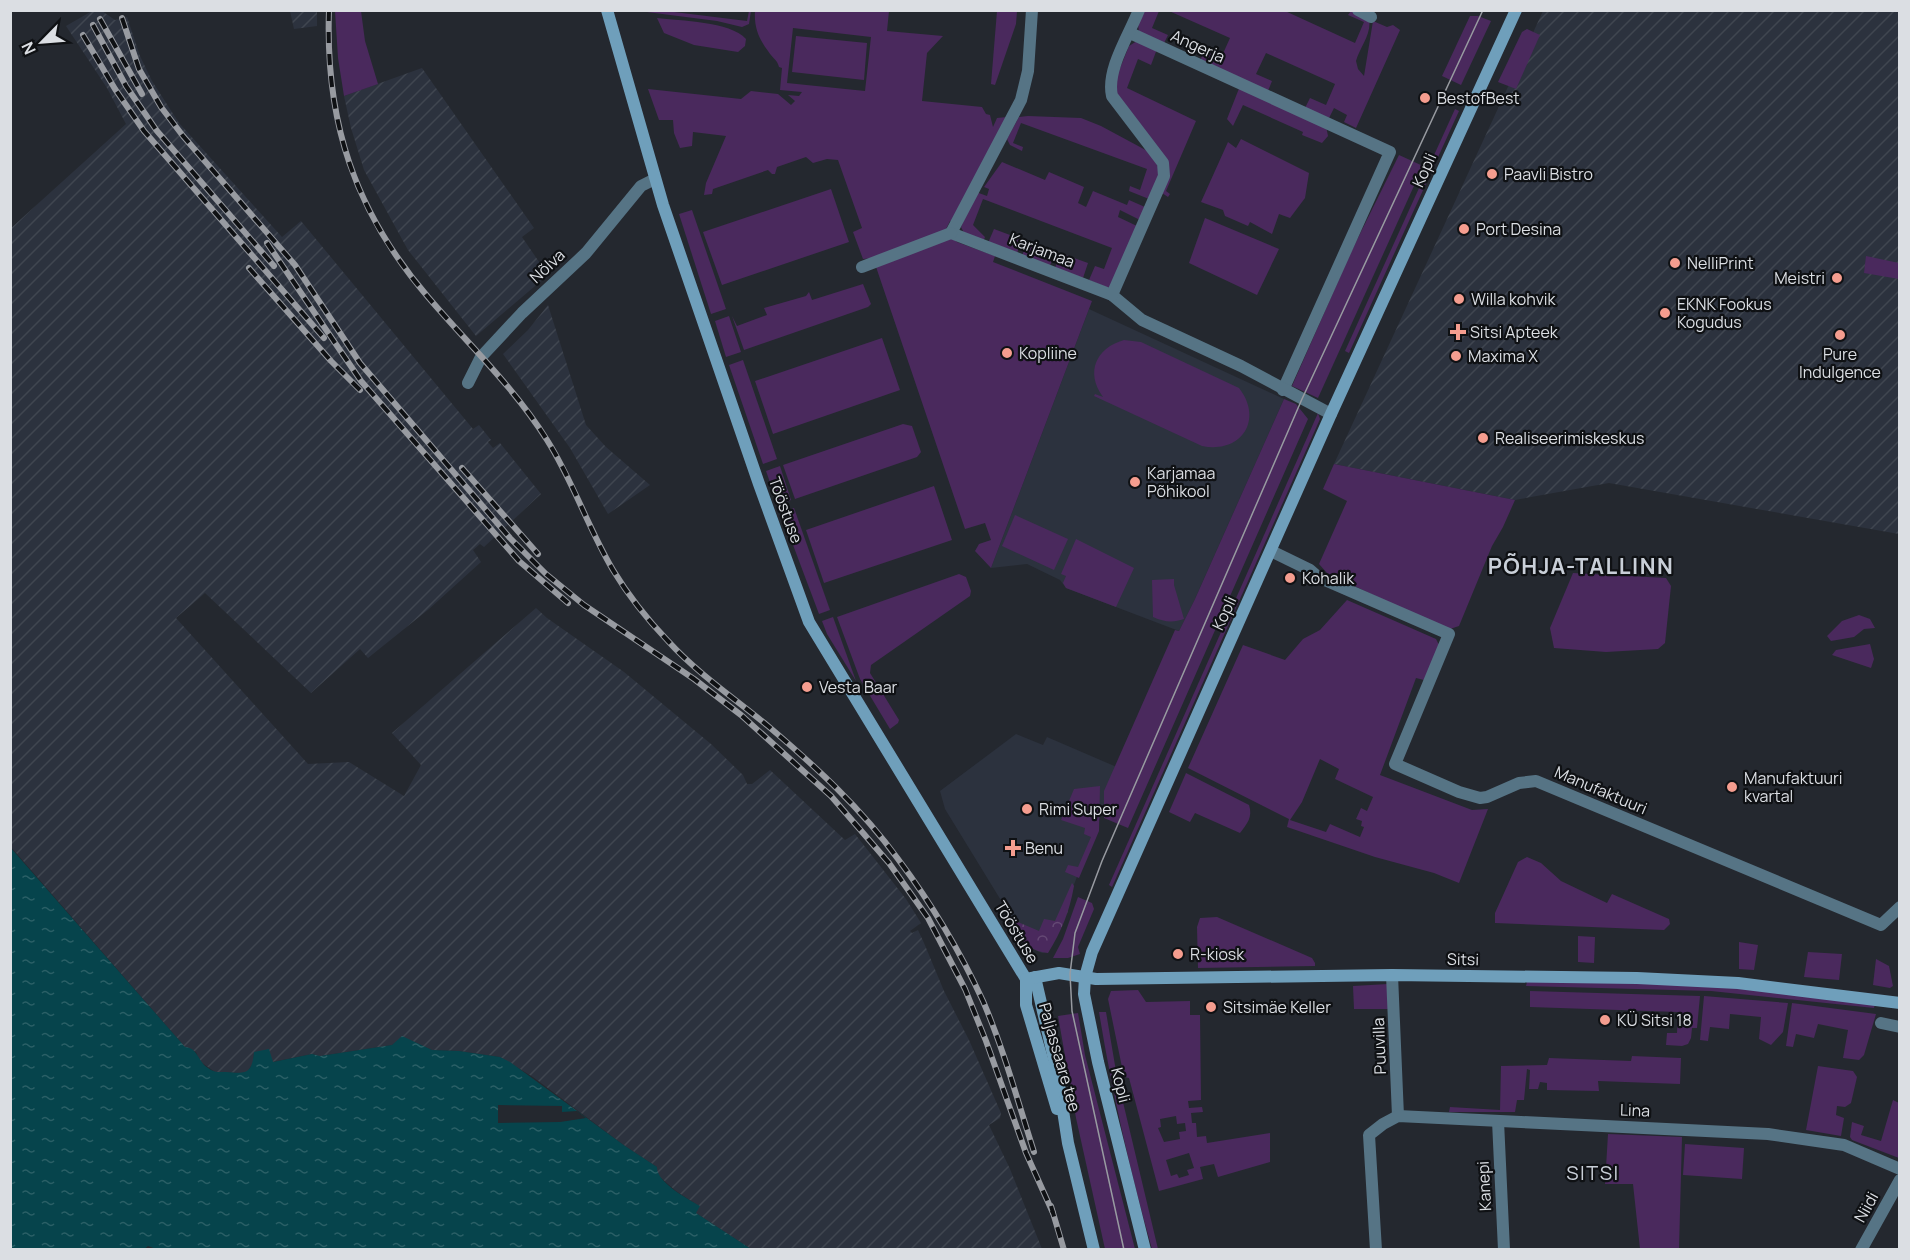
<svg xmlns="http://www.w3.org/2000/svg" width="1910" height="1260" font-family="Manrope,sans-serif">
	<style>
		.built { fill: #2c323e }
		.industrial { fill: url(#industrial-furrows) }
		.green { fill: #4a295d; fill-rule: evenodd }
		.forest { fill: url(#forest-crowns) }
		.water { fill: url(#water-ripples) }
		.pier { fill: #24282f }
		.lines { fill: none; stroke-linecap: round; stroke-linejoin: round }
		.street { stroke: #567485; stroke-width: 12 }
		.secondary { stroke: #6f9fbb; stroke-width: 12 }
		.tram { stroke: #989ba1; stroke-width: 1.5 }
		.rail-casing { stroke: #989ba1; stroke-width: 6 }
		.rail { stroke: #0f1114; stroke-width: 4; stroke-dasharray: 11; stroke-linecap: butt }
		.poi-dot { fill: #f59d8f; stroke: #0f1114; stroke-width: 2 }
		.labels { text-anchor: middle; stroke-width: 4.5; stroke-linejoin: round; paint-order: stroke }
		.street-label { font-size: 16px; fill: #dbdee3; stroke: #0f1114 }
		.poi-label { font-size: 16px; fill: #dbdee3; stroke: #0f1114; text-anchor: start }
		.quarter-label { font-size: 20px; letter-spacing: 1.5px; fill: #c9cfd8; stroke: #0f1114 }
		.district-label { font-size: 22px; font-weight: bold; letter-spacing: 1.5px; fill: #c9cfd8; stroke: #0f1114 }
	</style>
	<defs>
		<pattern id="industrial-furrows" width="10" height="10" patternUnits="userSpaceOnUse" patternTransform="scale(1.5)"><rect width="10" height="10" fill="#2c323e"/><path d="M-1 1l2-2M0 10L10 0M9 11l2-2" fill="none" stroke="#404650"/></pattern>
		<pattern id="forest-crowns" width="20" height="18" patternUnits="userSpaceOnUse" patternTransform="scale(1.5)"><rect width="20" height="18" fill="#4a295d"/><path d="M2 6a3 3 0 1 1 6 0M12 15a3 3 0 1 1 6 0" fill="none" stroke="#644874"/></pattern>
		<pattern id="water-ripples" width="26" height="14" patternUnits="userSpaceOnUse" patternTransform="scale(1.5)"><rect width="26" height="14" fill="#06444c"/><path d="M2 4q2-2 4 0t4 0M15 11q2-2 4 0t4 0" fill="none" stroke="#2a5f66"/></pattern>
	</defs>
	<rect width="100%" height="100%" fill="#24282f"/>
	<!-- built -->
	<g class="built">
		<polygon points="1089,309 1284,399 1195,599 1179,631 1066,588 1060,580 1027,564 991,568"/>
		<polygon points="1016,734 1043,745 1047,737 1119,768 1048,952 1042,953 1035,950 1019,937 1013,920 945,809 940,791"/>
	</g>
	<!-- industrial -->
	<g class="industrial">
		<polygon points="92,11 102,11 115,20 127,17 140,56 152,81 179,123 282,237 301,221 473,429 479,425 491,440 488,442 493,448 500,443 541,494 484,547 480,544 473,550 481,562 429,609 368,658 360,649 311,693 205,593 176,618 308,764 349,762 404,796 421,765 392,733 536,608 547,618 624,672 711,744 743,775 747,784 752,784 770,770 845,840 855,834 906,899 921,923 910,931 912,933 918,930 924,943 944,991 969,1040 1001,1113 1000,1118 989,1125 1010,1169 1042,1249 751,1249 696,1213 699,1206 676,1191 660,1177 657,1173 657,1167 625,1146 533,1077 500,1057 459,1051 432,1050 402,1037 392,1045 320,1056 312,1054 272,1062 254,1052 253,1063 247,1072 242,1073 215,1072 201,1062 196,1052 185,1047 11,847 10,229 126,124 107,88 66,26"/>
		<polygon points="290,11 317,11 317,26 294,29"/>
		<polygon points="1543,11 1899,11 1899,534 1609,483 1515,500 1334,464"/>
		<polygon points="422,68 534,228 522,237 548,275 476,336 408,250 364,170 351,128 344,96"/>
		<polygon points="548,305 586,425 606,447 650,485 608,514 570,448 503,354 528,330"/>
	</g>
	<!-- green -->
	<g class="green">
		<polygon points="335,11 361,11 365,41 378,84 344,96 338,58"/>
		<polygon points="639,11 666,11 747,21 749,11 751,11 749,24 742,27 717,21"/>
		<path d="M755 11H889L887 31 943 36 927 53 922 101 982 107 986 114 990 115 993 127 997 118 1007 117 952 222 950 221 945 231 957 242 995 256 993 262 1092 301 991 568 975 551 979 544 991 540 985 523 965 529 873 258 863 259 853 232 862 228 838 160 827 159 813 163 806 157 777 167 775 174H772L768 170 713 189 712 194 704 195 706 183 726 136 693 132 692 146 680 148 674 133 673 120H659L648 89 741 99 751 91 778 94 791 105 795 101 788 95 799 96 802 92 780 90 782 68 779 67C777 59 772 58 768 51 758 38 754 26 755 11ZM793 28 871 37 865 91 787 83Z"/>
		<polygon points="997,11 1017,11 1016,24 995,85 991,84"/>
		<polygon points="1144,11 1159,11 1152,28 1168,35 1163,45 1139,33 1138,24"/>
		<path d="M1169 11H1285L1355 43 1364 22 1348 15 1351 11 1369 19C1372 34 1360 47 1356 61L1358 69 1364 76 1373 21 1387 27 1393 25 1400 30 1356 128 1344 122 1347 115 1334 108 1329 118 1305 108 1310 98 1326 105 1335 84 1266 53 1256 74 1272 81 1268 91 1200 61 1204 51 1221 58 1230 38Z"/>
		<polygon points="1470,16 1478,16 1491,21 1461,85 1442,76"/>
		<path d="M657 18C680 21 730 21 746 39L745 46 738 52 694 45 664 33Z"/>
		<polygon points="1527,29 1540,35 1516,89 1498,82 1522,32"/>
		<polygon points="796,36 867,43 864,80 792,72"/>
		<polygon points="1137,41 1157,49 1151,65 1138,59 1127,88 1196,121 1166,191 1170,194 1168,197 1162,193 1168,176 1116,97 1114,83 1129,46"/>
		<polygon points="1240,86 1326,126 1328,136 1322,143 1302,135 1303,132 1243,105 1233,126 1227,119"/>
		<polygon points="1455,109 1459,111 1349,353 1345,351"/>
		<polygon points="1028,116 1081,118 1101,126 1153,154 1161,175 1149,199 1129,191 1130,186 1140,190 1147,169 1021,123 1013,143 1023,147 1022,151 1010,145 1007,139 1019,117"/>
		<polygon points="1241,139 1309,173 1305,198 1290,218 1279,214 1272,234 1250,222 1248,226 1225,216 1223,210 1201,202 1228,142 1236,148"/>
		<polygon points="1399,155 1423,166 1318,398 1292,386 1351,252"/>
		<polygon points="1002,162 1045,180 1049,172 1084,187 1078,203 1086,207 1093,191 1127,205 1129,200 1145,207 1140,220 1120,210 1118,217 1137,226 1112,285 1108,288 1089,280 1095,266 1104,269 1112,248 983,199 973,225 985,237 983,242 965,235 961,227 976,192 987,196 989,189 984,187"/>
		<polygon points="831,189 849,242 722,285 703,232"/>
		<polygon points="692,210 726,309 711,314 679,214"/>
		<polygon points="1205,218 1279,249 1257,295 1189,263"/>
		<polygon points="994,229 1021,239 1017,254 988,243"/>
		<polygon points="1027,241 1055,251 1050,266 1022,256"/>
		<polygon points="1060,253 1088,263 1083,278 1055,268"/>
		<polygon points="1866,256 1899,263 1899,279 1864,273"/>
		<polygon points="863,284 871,304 868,307 744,350 732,316 737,326 767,315 764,308 806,296 809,292 812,300"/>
		<polygon points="729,316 741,352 726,357 715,321"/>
		<polygon points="882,338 900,390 773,434 755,381"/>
		<path d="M1124 340 1141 342 1239 388C1264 420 1241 454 1202 446L1094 396 1095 394 1103 397C1085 372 1096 348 1124 340Z"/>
		<polygon points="743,360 777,459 763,464 729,365"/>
		<polygon points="1284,399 1296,404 1308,419 1128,828 1104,818 1104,791 1175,630 1179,631 1195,599"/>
		<polygon points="1318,413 1320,419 1112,887 1109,885"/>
		<polygon points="903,424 912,426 921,452 917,457 795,499 783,465"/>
		<polygon points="1334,464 1515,500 1503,527 1492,546 1459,626 1447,630 1327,573 1319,564 1347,501 1323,489"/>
		<polygon points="780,466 791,500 778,505 766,471"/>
		<polygon points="934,486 952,540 824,583 806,530"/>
		<polygon points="794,508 830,610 819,614 781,513"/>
		<polygon points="1015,515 1068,539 1054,570 1002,546"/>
		<polygon points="1076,539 1134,568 1116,607 1066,588 1063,583 1066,576 1061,574"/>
		<polygon points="1573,573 1666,578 1671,586 1665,643 1658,649 1606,652 1554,648 1550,628"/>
		<polygon points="959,574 966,577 971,591 970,596 871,665 870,673 899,720 898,723 890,729 860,679 837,617"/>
		<path d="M1174 579V585L1184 619C1173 623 1164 622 1153 617L1152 580Z"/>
		<path d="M1347 600 1436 639 1440 647 1424 680 1416 678 1380 775 1472 810 1488 809 1459 883 1434 873 1375 857 1287 827 1289 819 1188 768 1243 645 1285 660 1303 639 1320 630ZM1320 759 1339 769 1335 779 1373 797 1367 811 1361 808 1356 819 1362 821 1361 826 1364 827 1360 837 1330 824 1326 832 1290 820 1302 802Z"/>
		<polygon points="1859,615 1870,619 1875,628 1864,629 1854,637 1831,641 1827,636 1842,621"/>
		<polygon points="833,617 856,681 827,634 822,621"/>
		<polygon points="1870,644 1874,659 1871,668 1832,655 1836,650"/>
		<path d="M1186 773 1249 805C1253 817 1247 824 1240 833L1195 813 1190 822 1169 812Z"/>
		<polygon points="1100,786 1099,831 1079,878 1065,872 1068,865 1078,867 1091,837 1084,834 1085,828 1061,820 1074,789"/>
		<polygon points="1527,857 1541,863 1561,881 1607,903 1612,894 1669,919 1670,924 1664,930 1495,923 1495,913 1518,862"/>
		<polygon points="1078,897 1092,903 1094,909 1078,947 1080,954 1068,958 1053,958 1063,939"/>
		<polygon points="1217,917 1312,958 1315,963 1315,966 1198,968 1197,927 1200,918"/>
		<polygon points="1578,936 1595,937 1594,963 1578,962"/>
		<polygon points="1739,942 1758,945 1754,970 1739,969"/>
		<polygon points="1808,952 1842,954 1839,980 1804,977"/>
		<polygon points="1876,959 1889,966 1893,986 1890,988 1873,985"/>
		<polygon points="1531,980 1720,986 1875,1004 1874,1008 1711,991 1526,986 1527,982"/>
		<polygon points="1388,984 1388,1009 1354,1009 1353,986"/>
		<path d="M1138 990 1146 1002 1190 1001V1015H1200L1201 1100 1188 1101 1189 1108 1202 1107 1203 1112 1191 1113 1192 1123H1196L1197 1137 1206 1136 1207 1143 1270 1133V1162L1218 1177 1214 1164 1200 1167 1203 1179 1159 1191 1129 1078 1124 1077 1108 999 1111 991ZM1176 1116 1177 1124 1185 1123 1186 1131 1179 1132 1180 1139 1164 1142 1158 1128 1161 1127 1160 1119ZM1189 1153 1194 1168 1187 1170 1189 1175 1179 1178 1177 1174 1171 1176 1166 1160Z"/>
		<polygon points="1530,991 1700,996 1697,1028 1692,1028 1691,1038 1688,1044 1682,1046 1666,1045 1667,1033 1677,1033 1678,1012 1530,1007"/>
		<polygon points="1704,996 1788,1003 1783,1032 1771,1045 1759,1039 1761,1017 1730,1014 1729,1029 1710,1027 1708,1041 1700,1040"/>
		<polygon points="1792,1003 1876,1014 1864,1055 1859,1060 1843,1058 1848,1030 1818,1024 1814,1038 1796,1034 1793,1047 1786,1046"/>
		<path d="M1099 1012H1106L1117 1077 1158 1249H1152C1130 1171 1112 1092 1099 1012Z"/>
		<polygon points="1078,1013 1085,1055 1135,1249 1105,1249 1076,1118 1058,1016"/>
		<polygon points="1632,1056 1681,1058 1680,1084 1598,1081 1599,1091 1547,1090 1547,1083 1540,1082 1538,1089 1529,1089 1530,1070 1527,1069 1524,1100 1517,1100 1515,1112 1449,1112 1450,1107 1500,1110 1501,1066 1547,1065 1549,1058 1631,1061"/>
		<polygon points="1818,1066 1853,1071 1857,1077 1851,1103 1845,1107 1837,1106 1836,1115 1844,1118 1841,1136 1806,1130"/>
		<polygon points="1893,1100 1899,1103 1899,1158 1852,1140 1850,1137 1852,1122 1864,1126 1861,1135 1881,1141"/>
		<polygon points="1608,1134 1682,1137 1679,1249 1640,1249 1633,1184 1605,1184"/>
		<polygon points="1685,1144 1744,1148 1742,1179 1683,1175"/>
	</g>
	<!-- forest -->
	<path class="forest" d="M1072 883 1074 886C1069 913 1062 930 1048 953 1031 952 1015 938 1013 920L1039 931 1044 919 1055 921Z"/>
	<!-- water -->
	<path class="water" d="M10 847 185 1047C198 1048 198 1062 208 1068 215 1073 219 1072 226 1072 246 1074 252 1074 254 1052L269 1049 273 1062 312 1054 320 1056 392 1045 402 1036 432 1050 459 1051 500 1057 510 1062 625 1146 657 1167C656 1182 688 1199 700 1206L696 1213 751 1249 159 1250 148 1246 143 1250 11 1249Z"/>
	<!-- pier -->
	<polygon class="pier" points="498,1105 562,1106 562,1112 577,1111 586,1118 560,1122 498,1123"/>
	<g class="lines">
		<!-- street -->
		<g class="street">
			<polyline points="1358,10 1371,17"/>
			<polyline points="1130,33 1390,152 1283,390"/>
			<polyline points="951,233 1112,295 1142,320 1241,366 1331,414"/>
			<polyline points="951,233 1021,100 1028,71 1032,10"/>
			<polyline points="862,267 951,233"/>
			<path d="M1112 295 1164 176 1163 163 1112 96C1106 70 1129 35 1139 10"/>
			<polyline points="468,383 481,357 522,313 586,253 641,186 655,179"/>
			<polyline points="1271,551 1310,570 1318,577 1449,634 1395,764 1459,792 1480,798 1487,797 1519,783 1536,781 1881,925 1900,907"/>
			<polyline points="1392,975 1398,1116"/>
			<polyline points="1881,1023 1900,1027"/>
			<polyline points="1498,1121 1504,1250"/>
			<polyline points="1376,1250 1369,1135 1383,1124 1398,1116 1768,1134 1844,1145 1900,1169"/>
			<polyline points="1861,1250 1900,1180"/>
		</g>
		<!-- secondary -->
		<g class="secondary">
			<polyline points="607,10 663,205 759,484 809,622 1026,979"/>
			<polyline points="1035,977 1057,1072 1068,1143 1094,1250"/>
			<polyline points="1026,979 1059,973 1096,979 1392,975 1637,978 1738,983 1900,1003"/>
			<polyline points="1026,979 1026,1005 1057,1109"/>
			<polyline points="1145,1250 1098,1062 1084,994 1085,977 1092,952 1331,414 1516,10"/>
		</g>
		<!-- tram -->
		<polyline class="tram" points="1124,1250 1072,1011 1070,974 1075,933 1102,861 1302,399 1483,10"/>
		<!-- rail casing -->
		<g class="rail-casing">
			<g id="rail">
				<path d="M329 10C325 122 355 212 428 297 468 344 514 387 547 440 573 481 588 528 613 570 628 595 647 619 668 641 697 673 734 698 768 726 815 766 861 808 898 859 931 903 960 951 983 1001 1004 1050 1018 1102 1034 1152"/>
				<polyline points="122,18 139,69 161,107 183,136 295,265 360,363 510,538 546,574 584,605 694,679 741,715 831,796 889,863 928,918 965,989 986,1041 1026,1153 1053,1213"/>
				<polyline points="100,19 142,94"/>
				<polyline points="93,25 126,86 157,131 274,266"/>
				<polyline points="83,35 115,89 144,131 324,338"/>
				<polyline points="267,243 361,381 519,561 568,603"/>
				<polyline points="249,268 331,361 360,390"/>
				<polyline points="462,468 538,554"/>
				<polyline points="1051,1206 1064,1250"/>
			</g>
		</g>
		<!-- rail -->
		<use href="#rail" class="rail"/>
	</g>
	<!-- markers -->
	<g class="poi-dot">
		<circle cx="1425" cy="98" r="6"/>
		<circle cx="1492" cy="174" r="6"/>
		<circle cx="1464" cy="229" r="6"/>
		<circle cx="1675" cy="263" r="6"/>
		<circle cx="1837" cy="278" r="6"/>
		<circle cx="1459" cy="299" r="6"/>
		<circle cx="1665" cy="313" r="6"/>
		<path d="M1455 323h6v6h6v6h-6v6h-6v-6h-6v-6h6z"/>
		<circle cx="1840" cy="335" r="6"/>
		<circle cx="1007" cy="353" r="6"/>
		<circle cx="1456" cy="356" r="6"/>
		<circle cx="1483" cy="438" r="6"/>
		<circle cx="1135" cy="482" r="6"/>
		<circle cx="1290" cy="578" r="6"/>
		<circle cx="807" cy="687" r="6"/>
		<circle cx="1732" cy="787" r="6"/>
		<circle cx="1027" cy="809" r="6"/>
		<path d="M1010 839h6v6h6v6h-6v6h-6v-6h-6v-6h6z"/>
		<circle cx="1178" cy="954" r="6"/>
		<circle cx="1211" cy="1007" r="6"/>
		<circle cx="1605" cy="1020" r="6"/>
	</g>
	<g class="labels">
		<!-- street labels -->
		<g class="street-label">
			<text transform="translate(1198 46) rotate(24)" y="6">Angerja</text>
			<text transform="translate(1424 170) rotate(-66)" y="6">Kopli</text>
			<text transform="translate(1042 250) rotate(21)" y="6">Karjamaa</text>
			<text transform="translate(547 266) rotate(-43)" y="6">Nõlva</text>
			<text transform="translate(786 510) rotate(70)" y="6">Tööstuse</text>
			<text transform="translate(1224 613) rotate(-65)" y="6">Kopli</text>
			<text transform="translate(1601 790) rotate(23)" y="6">Manufaktuuri</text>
			<text transform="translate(1017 932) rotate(59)" y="6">Tööstuse</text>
			<text transform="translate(1463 959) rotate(1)" y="6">Sitsi</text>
			<text transform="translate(1379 1046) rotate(-92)" y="6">Puuvilla</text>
			<text transform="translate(1060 1057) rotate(74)" y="6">Paljassaare tee</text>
			<text transform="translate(1121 1085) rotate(76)" y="6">Kopli</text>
			<text transform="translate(1635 1110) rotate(2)" y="6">Lina</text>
			<text transform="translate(1484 1186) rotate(-93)" y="6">Kanepi</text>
			<text transform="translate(1866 1207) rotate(-61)" y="6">Niidi</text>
		</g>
		<!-- poi labels -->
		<g class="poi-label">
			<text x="1437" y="104">BestofBest</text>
			<text x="1504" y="180">Paavli Bistro</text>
			<text x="1476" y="235">Port Desina</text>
			<text x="1687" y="269">NelliPrint</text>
			<text x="1825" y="284" text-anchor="end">Meistri</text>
			<text x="1471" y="305">Willa kohvik</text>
			<text x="1677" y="310">EKNK Fookus<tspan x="1677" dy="18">Kogudus</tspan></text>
			<text x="1470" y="338">Sitsi Apteek</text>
			<text x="1019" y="359">Kopliine</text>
			<text x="1840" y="360" text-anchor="middle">Pure<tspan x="1840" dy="18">Indulgence</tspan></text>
			<text x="1468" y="362">Maxima X</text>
			<text x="1495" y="444">Realiseerimiskeskus</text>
			<text x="1147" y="479">Karjamaa<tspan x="1147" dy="18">Põhikool</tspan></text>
			<text x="1302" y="584">Kohalik</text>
			<text x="819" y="693">Vesta Baar</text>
			<text x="1744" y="784">Manufaktuuri<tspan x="1744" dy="18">kvartal</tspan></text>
			<text x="1039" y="815">Rimi Super</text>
			<text x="1025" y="854">Benu</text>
			<text x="1190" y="960">R-kiosk</text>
			<text x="1223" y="1013">Sitsimäe Keller</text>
			<text x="1617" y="1026">KÜ Sitsi 18</text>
		</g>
		<!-- quarter labels -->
		<g class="quarter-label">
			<text x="1593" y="1180">SITSI</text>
		</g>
		<!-- district labels -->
		<g class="district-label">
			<text x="1581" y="574">PÕHJA-TALLINN</text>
		</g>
	</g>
	<!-- border -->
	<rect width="1910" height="1260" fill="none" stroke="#dbdee3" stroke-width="24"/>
	<!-- north arrow -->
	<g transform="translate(42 42) rotate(245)" stroke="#0f1114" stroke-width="4.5" paint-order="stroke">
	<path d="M0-4.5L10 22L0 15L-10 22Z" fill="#dbdee3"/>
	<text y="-9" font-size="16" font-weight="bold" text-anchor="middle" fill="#dbdee3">N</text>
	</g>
</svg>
